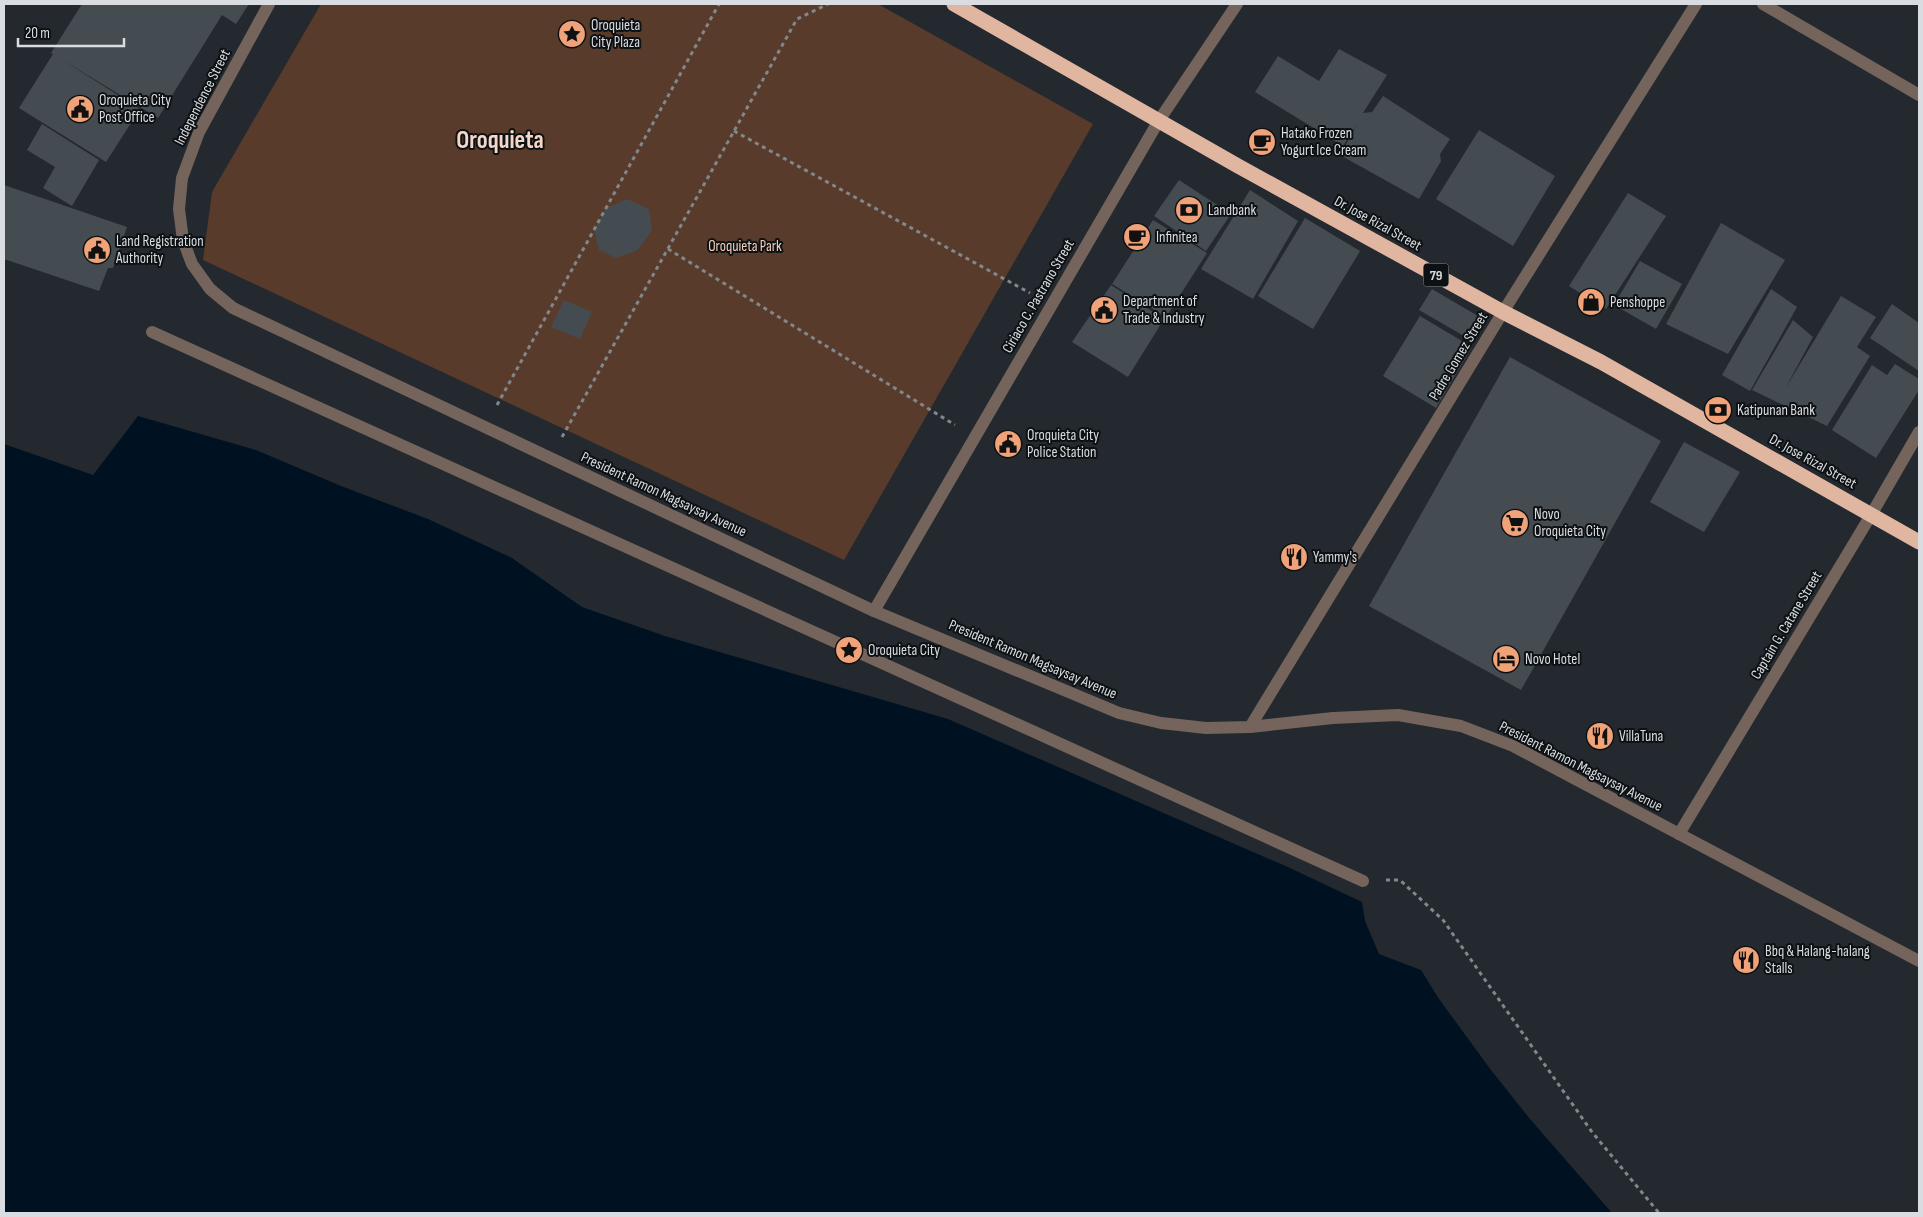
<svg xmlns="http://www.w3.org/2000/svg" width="1923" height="1217" font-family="'Sofia Sans Condensed',sans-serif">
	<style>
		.green { fill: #583b2b }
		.water { fill: #001222 }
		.building { fill: #454c51 }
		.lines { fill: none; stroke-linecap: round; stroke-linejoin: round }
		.path { stroke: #82878b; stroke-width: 3; stroke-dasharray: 4 4; stroke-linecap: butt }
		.minor { stroke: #74645b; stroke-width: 12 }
		.highway { stroke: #e0b6a0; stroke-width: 15 }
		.labels { text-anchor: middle; stroke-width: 4; stroke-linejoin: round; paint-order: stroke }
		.shield { fill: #0e1113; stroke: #9ca0a3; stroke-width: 1 }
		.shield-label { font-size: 14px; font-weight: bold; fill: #d9dde1 }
		.poi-label { font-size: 15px; fill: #d9dde1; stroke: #0e1113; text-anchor: start }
		.street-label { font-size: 15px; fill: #d9dde1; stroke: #0e1113 }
		.park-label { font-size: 15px; fill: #f8d0bc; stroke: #0e1113 }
		.town-label { font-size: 25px; font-weight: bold; fill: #f5d7c7; stroke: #0e1113 }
	</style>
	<rect width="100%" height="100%" fill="#23292e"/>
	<!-- green -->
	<polygon class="green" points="321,4 878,4 1093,124 844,560 203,260 212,192"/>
	<!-- water -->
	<polygon class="water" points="138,416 256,450 341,486 428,519 512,558 582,607 665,636 948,719 1290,868 1362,902 1365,921 1379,954 1421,970 1439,999 1491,1070 1530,1119 1612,1213 4,1213 4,444 93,475"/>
	<!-- building -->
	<g class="building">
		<polygon points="82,4 249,4 236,24 222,15 158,118 61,59 140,109 106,162 19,108 53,54 51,53"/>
		<polygon points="1339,49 1387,75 1363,113 1372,112 1383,96 1450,139 1440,154 1441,161 1419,199 1340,155 1358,123 1343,146 1255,92 1278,56 1319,81"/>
		<polygon points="42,124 99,160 72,206 43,188 55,167 27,150"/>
		<polygon points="1479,130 1555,176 1513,246 1436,199"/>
		<polygon points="1179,180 1231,214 1206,251 1154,216"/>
		<polygon points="4,185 127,227 113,268 108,268 99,291 4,259"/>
		<polygon points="1250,190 1298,221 1253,299 1201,269"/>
		<polygon points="1628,193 1666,216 1606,309 1569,286"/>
		<polygon points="627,199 649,209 652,230 638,250 616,258 599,250 594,230 606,208"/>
		<polygon points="1305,218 1360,251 1313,329 1258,296"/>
		<polygon points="1153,220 1207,253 1166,317 1112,284"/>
		<polygon points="1721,223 1785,260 1728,354 1666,324"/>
		<polygon points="1640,261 1682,284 1656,329 1614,305"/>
		<polygon points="1111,285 1164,319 1128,377 1072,342"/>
		<polygon points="1432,289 1483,319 1471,340 1419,310"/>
		<polygon points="1771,289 1797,307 1750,391 1722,375"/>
		<polygon points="1841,296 1876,317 1857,347 1870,356 1827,426 1752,390 1793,320 1813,337 1785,389"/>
		<polygon points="564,300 592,312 580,339 551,327"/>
		<polygon points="1892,304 1919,323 1919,371 1870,338"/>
		<polygon points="1420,316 1472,347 1436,408 1383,376"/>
		<polygon points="1510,357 1661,441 1521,690 1369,606"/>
		<polygon points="1895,364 1919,379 1919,390 1876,458 1832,430 1872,365 1887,375"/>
		<polygon points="1684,442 1740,472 1704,532 1650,502"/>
	</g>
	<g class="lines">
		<!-- path -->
		<g class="path">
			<polyline points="734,131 1030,293"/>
			<polyline points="668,249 955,425"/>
			<polyline points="497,405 719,4"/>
			<polyline points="562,437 797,19 828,4"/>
			<polyline points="1386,880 1400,880 1443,920 1592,1132 1659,1213"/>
		</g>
		<!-- minor -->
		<g class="minor">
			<polyline points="269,4 199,132 182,178 179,209 183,240 192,264 210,289 233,308 874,611 1119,713 1161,723 1206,728 1250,727 1333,718 1398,715 1461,726 1513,746 1919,961"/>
			<polyline points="1763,4 1919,95"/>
			<polyline points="152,332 1363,881"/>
			<polyline points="874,611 1158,122 1237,4"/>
			<polyline points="1250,727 1503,312 1696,4"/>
			<polyline points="1679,834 1871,515 1919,432"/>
		</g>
		<!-- highway -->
		<polyline class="highway" points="954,4 1238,166 1503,312 1601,362 1919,542"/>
	</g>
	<!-- icons -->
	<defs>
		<g id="sight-disc" transform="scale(1.4375)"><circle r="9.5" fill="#f0a279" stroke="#0e1113"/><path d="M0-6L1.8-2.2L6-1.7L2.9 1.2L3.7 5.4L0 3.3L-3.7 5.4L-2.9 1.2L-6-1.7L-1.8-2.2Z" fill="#111"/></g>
		<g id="civic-disc" transform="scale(1.4375)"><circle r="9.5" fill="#f0a279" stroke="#0e1113"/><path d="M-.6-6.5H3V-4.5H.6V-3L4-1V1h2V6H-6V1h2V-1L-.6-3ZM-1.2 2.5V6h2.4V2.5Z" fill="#111"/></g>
		<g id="cafe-disc" transform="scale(1.4375)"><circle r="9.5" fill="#f0a279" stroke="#0e1113"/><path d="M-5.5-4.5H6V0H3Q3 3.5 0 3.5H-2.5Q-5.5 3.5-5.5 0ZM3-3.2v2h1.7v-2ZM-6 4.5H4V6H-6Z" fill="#111"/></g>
		<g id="bank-disc" transform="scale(1.4375)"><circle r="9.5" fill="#f0a279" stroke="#0e1113"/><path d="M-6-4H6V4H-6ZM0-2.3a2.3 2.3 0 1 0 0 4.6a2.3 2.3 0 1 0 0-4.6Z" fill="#111"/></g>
		<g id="shop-disc" transform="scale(1.4375)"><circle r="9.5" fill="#f0a279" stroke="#0e1113"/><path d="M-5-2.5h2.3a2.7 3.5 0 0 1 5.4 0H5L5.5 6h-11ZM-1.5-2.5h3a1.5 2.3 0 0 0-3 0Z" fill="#111"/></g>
		<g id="supermarket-disc" transform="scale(1.4375)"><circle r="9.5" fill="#f0a279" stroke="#0e1113"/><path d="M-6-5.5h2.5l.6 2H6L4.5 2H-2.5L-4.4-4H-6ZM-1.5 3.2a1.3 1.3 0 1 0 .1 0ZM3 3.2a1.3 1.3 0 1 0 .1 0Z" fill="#111"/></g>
		<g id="restaurant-disc" transform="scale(1.4375)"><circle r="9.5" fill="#f0a279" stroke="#0e1113"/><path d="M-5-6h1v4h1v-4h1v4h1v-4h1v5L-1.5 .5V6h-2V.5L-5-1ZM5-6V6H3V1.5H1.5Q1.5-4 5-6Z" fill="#111"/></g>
		<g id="hotel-disc" transform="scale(1.4375)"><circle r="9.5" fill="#f0a279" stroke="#0e1113"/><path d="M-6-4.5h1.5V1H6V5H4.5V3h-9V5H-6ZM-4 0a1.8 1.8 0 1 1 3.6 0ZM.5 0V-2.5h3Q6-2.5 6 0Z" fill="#111"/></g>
	</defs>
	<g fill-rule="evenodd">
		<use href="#sight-disc" x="572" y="34"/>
		<use href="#civic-disc" x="80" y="109"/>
		<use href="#cafe-disc" x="1262" y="142"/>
		<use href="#bank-disc" x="1189" y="210"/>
		<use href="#cafe-disc" x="1137" y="237"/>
		<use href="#civic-disc" x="97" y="250"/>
		<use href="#shop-disc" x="1591" y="302"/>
		<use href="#civic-disc" x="1104" y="310"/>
		<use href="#bank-disc" x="1718" y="410"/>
		<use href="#civic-disc" x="1008" y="444"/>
		<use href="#supermarket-disc" x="1515" y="523"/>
		<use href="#restaurant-disc" x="1294" y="557"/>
		<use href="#sight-disc" x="849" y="650"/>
		<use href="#hotel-disc" x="1506" y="659"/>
		<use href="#restaurant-disc" x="1600" y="736"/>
		<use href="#restaurant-disc" x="1746" y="960"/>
	</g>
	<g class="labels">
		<!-- shield labels -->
		<rect class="shield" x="1423.5" y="263.5" width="25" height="23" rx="4"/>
		<g class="shield-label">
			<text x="1436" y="280">79</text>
		</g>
		<!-- poi labels -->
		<g class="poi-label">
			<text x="591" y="30">Oroquieta<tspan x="591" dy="17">City Plaza</tspan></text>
			<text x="99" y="105">Oroquieta City<tspan x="99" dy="17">Post Office</tspan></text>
			<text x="1281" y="138">Hatako Frozen<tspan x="1281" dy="17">Yogurt Ice Cream</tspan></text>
			<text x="1208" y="215">Landbank</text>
			<text x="1156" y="242">Infinitea</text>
			<text x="116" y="246">Land Registration<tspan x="116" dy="17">Authority</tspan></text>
			<text x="1123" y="306">Department of<tspan x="1123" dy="17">Trade &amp; Industry</tspan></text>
			<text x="1610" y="307">Penshoppe</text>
			<text x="1737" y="415">Katipunan Bank</text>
			<text x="1027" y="440">Oroquieta City<tspan x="1027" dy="17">Police Station</tspan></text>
			<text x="1534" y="519">Novo<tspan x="1534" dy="17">Oroquieta City</tspan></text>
			<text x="1313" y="562">Yammy's</text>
			<text x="868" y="655">Oroquieta City</text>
			<text x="1525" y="664">Novo Hotel</text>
			<text x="1619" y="741">VillaTuna</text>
			<text x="1765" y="956">Bbq &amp; Halang-halang<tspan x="1765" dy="17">Stalls</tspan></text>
		</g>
		<!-- street labels -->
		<g class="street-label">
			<text transform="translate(202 97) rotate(-63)" y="5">Independence Street</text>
			<text transform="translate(1378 223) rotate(29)" y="5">Dr. Jose Rizal Street</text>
			<text transform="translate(1038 296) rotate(-60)" y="5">Ciriaco C. Pastrano Street</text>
			<text transform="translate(1458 356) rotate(-59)" y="5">Padre Gomez Street</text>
			<text transform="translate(1813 461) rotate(29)" y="5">Dr. Jose Rizal Street</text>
			<text transform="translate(664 494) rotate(25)" y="5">President Ramon Magsaysay Avenue</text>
			<text transform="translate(1786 625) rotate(-59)" y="5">Captain G. Catane Street</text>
			<text transform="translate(1033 659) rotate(23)" y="5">President Ramon Magsaysay Avenue</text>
			<text transform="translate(1581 766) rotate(27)" y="5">President Ramon Magsaysay Avenue</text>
		</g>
		<!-- park labels -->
		<g class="park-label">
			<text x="745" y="251">Oroquieta Park</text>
		</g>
		<!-- town labels -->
		<g class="town-label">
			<text x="500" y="148">Oroquieta</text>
		</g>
	</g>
	<!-- border -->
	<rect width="1923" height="1217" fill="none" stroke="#d9dde1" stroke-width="10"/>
	<!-- scale -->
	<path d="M18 38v8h106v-8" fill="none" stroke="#d9dde1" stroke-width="2.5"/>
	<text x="25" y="38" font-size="15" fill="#d9dde1" stroke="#0e1113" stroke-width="4" paint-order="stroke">20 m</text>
</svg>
